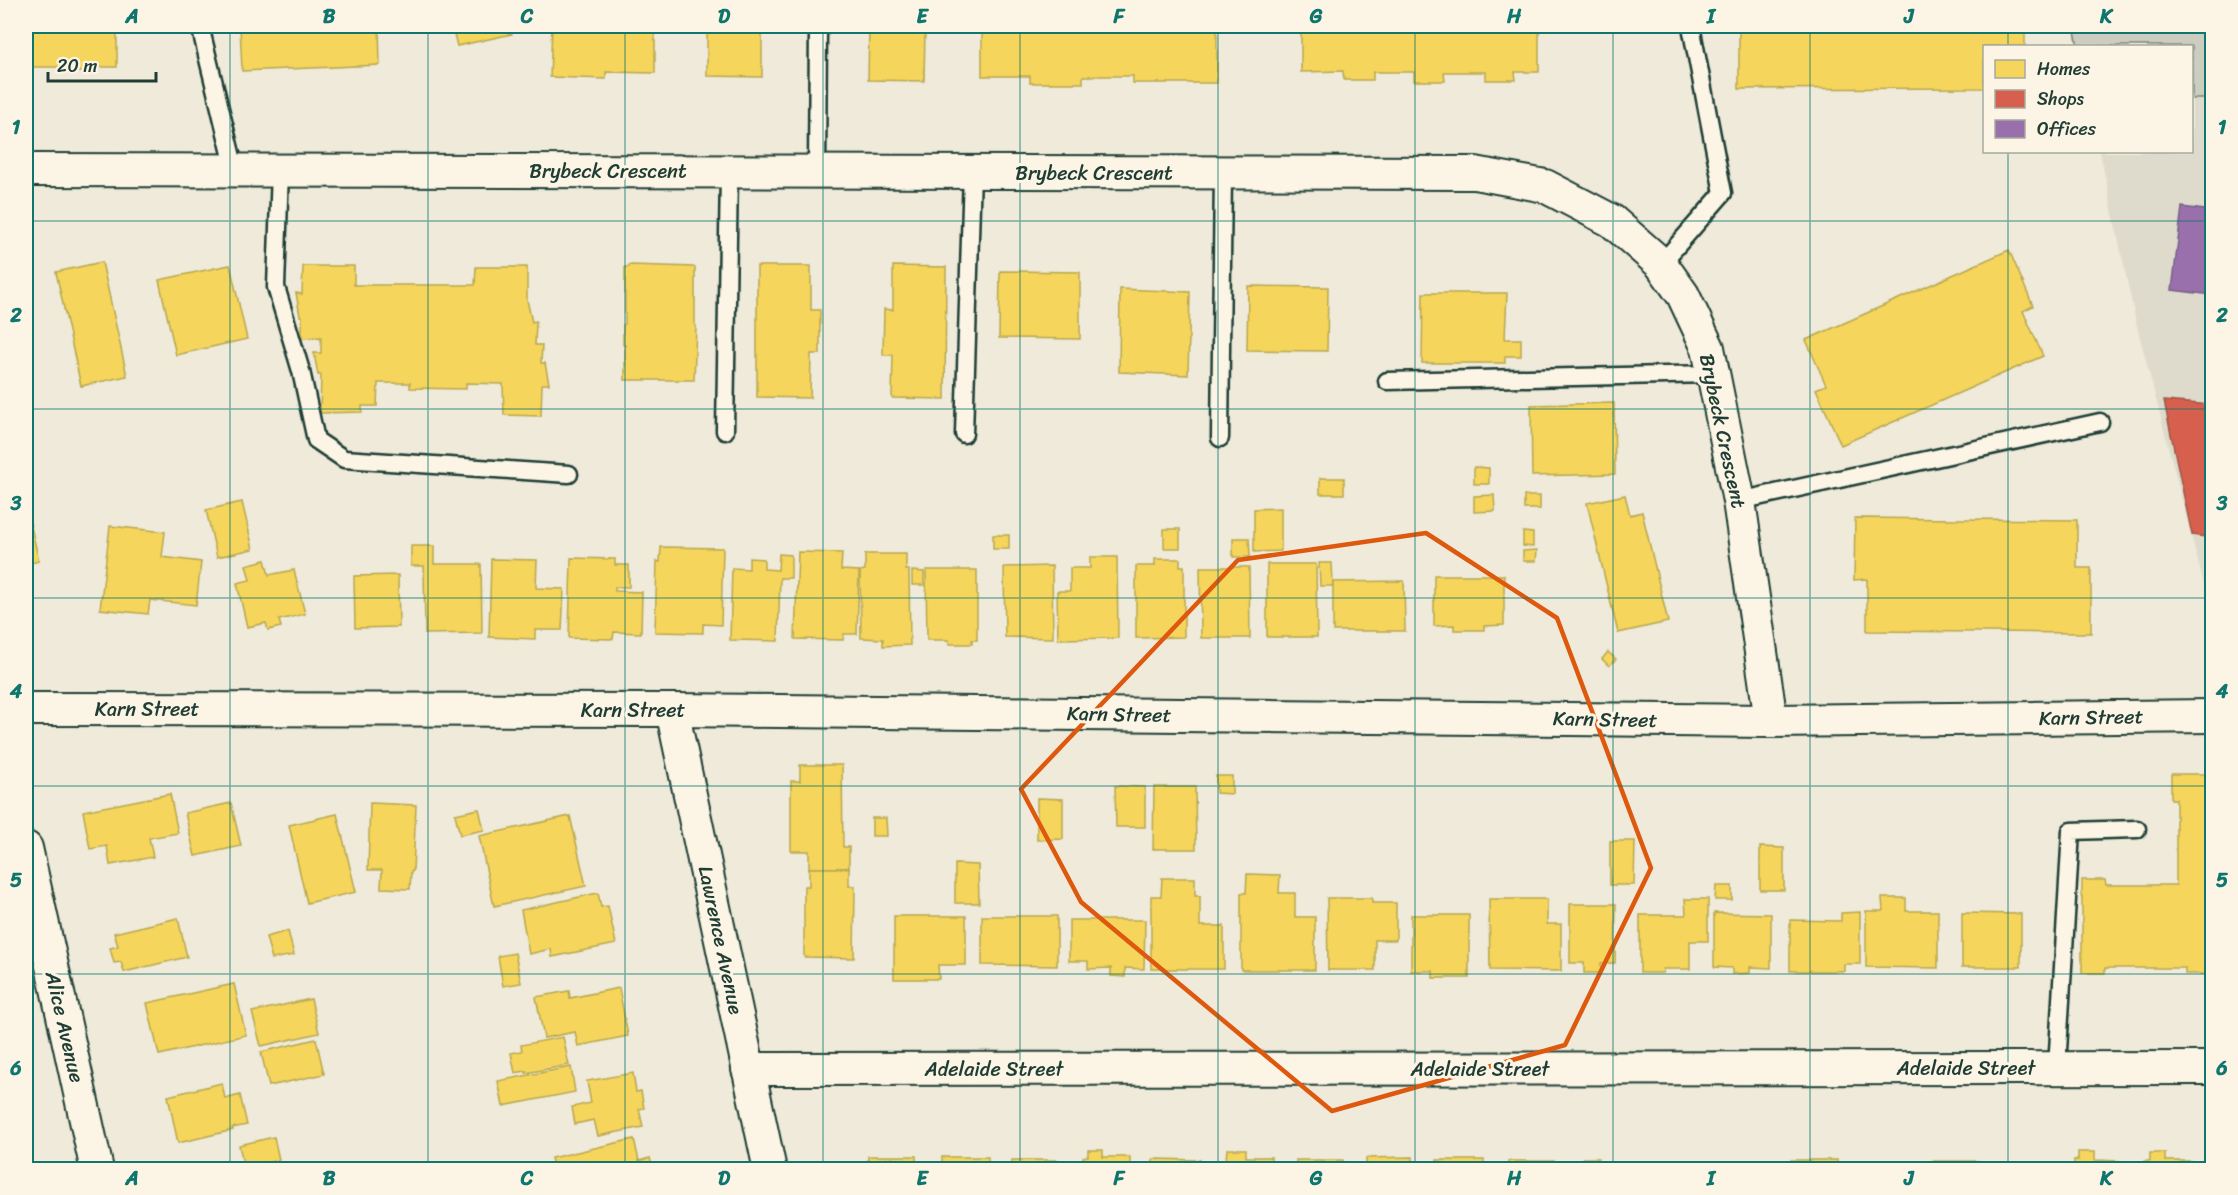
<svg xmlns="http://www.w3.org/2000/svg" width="2238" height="1195" font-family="Sriracha,sans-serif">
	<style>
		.built { fill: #dedbcc }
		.green { fill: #cccdbf; stroke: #76857a; stroke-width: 1.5 }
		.homes { fill: #f6d55c; stroke: #b6a750; stroke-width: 1.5 }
		.shops { fill: #d6604d; stroke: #9f5646; stroke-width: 1.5 }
		.offices { fill: #9970ab; stroke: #746187; stroke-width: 1.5 }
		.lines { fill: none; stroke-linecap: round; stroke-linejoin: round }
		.service-casing { stroke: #1f3d34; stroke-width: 21 }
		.minor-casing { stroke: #1f3d34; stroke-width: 36 }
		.service { stroke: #fcf5e5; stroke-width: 16 }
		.minor { stroke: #fcf5e5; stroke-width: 32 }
		.marked { fill: none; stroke: #de580e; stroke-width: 4.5; stroke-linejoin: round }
		.grid { fill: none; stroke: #0f766e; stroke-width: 1.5; stroke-opacity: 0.55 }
		.labels { text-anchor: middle; stroke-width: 6; stroke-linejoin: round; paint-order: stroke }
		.street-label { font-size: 20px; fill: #1f3d34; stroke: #fcf5e5 }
		.neatline { fill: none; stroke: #0f766e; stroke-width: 2 }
		.grid-label { font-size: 20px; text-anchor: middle; font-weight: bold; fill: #0f766e }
	</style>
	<rect width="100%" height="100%" fill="#efeada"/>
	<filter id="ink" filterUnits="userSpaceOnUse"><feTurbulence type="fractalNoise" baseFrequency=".0167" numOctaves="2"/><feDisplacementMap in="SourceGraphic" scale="12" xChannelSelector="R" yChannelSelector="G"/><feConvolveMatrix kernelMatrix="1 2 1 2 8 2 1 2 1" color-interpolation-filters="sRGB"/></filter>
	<g filter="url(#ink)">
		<!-- built -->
		<polygon class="built" points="2192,99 2212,99 2212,616 2135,318 2100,152 2192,152"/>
		<!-- green -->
		<polygon class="green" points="2074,26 2212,26 2212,99 2192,99 2192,46 2078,46"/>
		<!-- homes -->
		<g class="homes">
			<polygon points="26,26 117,26 117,67 94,67 94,72 65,72 64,67 26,67"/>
			<polygon points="240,26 379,26 380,65 242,71"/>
			<polygon points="452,26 510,26 512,34 457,46"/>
			<polygon points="552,26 655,26 655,73 606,72 606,79 550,77"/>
			<polygon points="700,26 762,26 762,77 707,76 707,27"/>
			<polygon points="869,26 931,26 931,29 925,29 924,81 868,80"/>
			<polygon points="982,26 1217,26 1217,83 1133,83 1133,76 1083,76 1083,83 1030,83 1030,76 982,76"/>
			<polygon points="1301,26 1539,26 1539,72 1515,72 1516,80 1486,80 1486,72 1444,72 1445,81 1414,81 1414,72 1373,72 1373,80 1344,80 1343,71 1301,72"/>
			<polygon points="1739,26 2025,26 2025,46 1984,46 1984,88 1739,89"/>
			<polygon points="2009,250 2033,306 2023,311 2043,356 1841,445 1816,389 1826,385 1806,340"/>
			<polygon points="102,262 127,376 81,386 56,272"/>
			<polygon points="230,265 247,339 176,355 159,280"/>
			<polygon points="629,265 695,267 695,326 696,326 694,380 625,380 625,345 623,345 623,325 625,324 625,267 629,267"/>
			<polygon points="303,266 354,266 354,285 475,285 476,267 527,267 527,300 532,322 536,321 535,345 542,345 541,363 545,363 549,384 542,384 541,416 504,415 503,384 466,383 466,389 410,388 410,383 378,383 377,406 362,406 362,412 320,413 321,375 318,375 314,353 321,353 321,337 302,338 302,316 300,316 296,293 302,294"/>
			<polygon points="757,266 811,266 811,310 820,310 820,354 811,354 810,398 757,397"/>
			<polygon points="893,266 946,267 945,399 892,398 893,355 883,355 884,309 893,310"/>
			<polygon points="1000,271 1080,272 1080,339 999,338"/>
			<polygon points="1248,286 1328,287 1327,351 1247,350"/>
			<polygon points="1120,289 1190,292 1188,375 1119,372"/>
			<polygon points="1423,293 1507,293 1505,339 1521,339 1521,356 1505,356 1505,363 1422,363"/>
			<polygon points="1614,403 1615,474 1532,476 1531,405"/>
			<polygon points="1474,467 1489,468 1489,484 1474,484"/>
			<rect x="1320" y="478" width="24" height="16"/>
			<polygon points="1494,495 1495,511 1474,512 1474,496"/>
			<polygon points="1625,495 1630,515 1642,512 1668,622 1618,633 1587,503"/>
			<rect x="1524" y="496" width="16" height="13"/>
			<polygon points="242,502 253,549 217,557 206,510"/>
			<polygon points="26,505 39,561 26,564"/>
			<polygon points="1281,508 1281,551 1254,552 1254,509"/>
			<polygon points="1855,518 2077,520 2077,568 2091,568 2091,633 1867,631 1867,579 1854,580"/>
			<polygon points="110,526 165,532 162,557 201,562 196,605 150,600 148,614 100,609"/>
			<rect x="1164" y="529" width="16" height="19"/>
			<polygon points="1523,532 1533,533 1533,547 1523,546"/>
			<rect x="993" y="535" width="16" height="14"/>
			<polygon points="1233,538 1249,538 1250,557 1233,557"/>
			<polygon points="411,546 434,546 434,564 481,564 482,633 425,634 424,566 411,566"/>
			<polygon points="661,547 723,548 721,625 703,624 703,633 655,632 657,561 660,562"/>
			<polygon points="1537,550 1536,561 1523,561 1523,551"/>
			<polygon points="798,552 842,553 841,570 859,571 857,634 844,634 843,640 795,639"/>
			<polygon points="779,554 791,555 791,578 780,578 778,641 730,640 732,568 749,569 749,558 764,559 764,569 778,570"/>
			<polygon points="865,554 906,554 906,570 909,570 910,645 883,646 883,639 861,638 860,571 865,570"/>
			<polygon points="1090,557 1117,557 1118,638 1058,639 1057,591 1070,591 1070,568 1090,568"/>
			<polygon points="571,558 615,559 615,565 629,565 629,587 615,587 615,591 642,592 641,633 614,632 613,639 569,638"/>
			<polygon points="491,559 537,560 536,588 564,589 562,630 535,630 535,639 489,637"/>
			<polygon points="1155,559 1180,559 1180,566 1184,566 1184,637 1136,638 1136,566 1155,566"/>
			<polygon points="265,560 269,575 294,570 305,614 279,620 281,627 268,630 266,623 247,627 237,583 250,580 246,565"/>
			<polygon points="1319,563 1332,563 1333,586 1320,586"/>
			<polygon points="1267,564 1316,564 1317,637 1267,637"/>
			<polygon points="1052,566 1053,638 1005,637 1004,567"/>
			<polygon points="1200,567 1249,567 1250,638 1201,638"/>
			<polygon points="926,570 977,570 977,640 972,640 972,644 949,644 949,640 927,640"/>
			<polygon points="912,571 924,572 924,585 912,585"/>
			<polygon points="398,575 399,627 355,628 354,576"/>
			<polygon points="1434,575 1504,575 1504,625 1484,626 1484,630 1454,630 1454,625 1434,626"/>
			<polygon points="1404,581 1405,631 1333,631 1333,582"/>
			<polygon points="1608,652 1616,659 1609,666 1602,659"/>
			<polygon points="800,765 842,765 843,847 849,847 849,868 809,868 809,851 791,851 791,781 800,781"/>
			<polygon points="2171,774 2212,774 2212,902 2210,902 2209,974 2185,974 2185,968 2105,968 2105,973 2082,973 2082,880 2105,880 2106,885 2176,885 2176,799 2171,799"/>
			<polygon points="1216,776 1232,776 1232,794 1216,793"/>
			<polygon points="1115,786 1145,787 1145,827 1116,827"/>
			<polygon points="1154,787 1195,787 1196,849 1153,849"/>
			<polygon points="170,794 178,833 149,838 153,857 110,865 107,846 90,849 83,811"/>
			<polygon points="1037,798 1063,799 1063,839 1037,840"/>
			<polygon points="231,803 241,846 195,856 185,813"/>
			<polygon points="370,803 416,805 413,871 411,872 410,889 381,888 382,870 368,870"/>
			<polygon points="479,809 484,830 460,835 455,814"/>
			<polygon points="337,814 356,892 307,903 289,825"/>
			<polygon points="570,816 586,886 494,906 479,836"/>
			<polygon points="872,818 886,818 887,836 872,836"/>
			<polygon points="1610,841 1635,841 1634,885 1610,885"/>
			<polygon points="1760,847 1784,848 1784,890 1760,890"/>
			<polygon points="955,864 978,865 979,903 955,903"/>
			<polygon points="809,868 849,868 849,886 855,886 854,958 804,957 804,886 809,886"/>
			<polygon points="1247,874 1280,875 1279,893 1295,893 1295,917 1315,917 1315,970 1241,970 1241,893 1246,893"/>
			<polygon points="1162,878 1195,878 1195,896 1200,896 1200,926 1224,926 1224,969 1151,969 1151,896 1161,896"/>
			<polygon points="1716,886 1732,886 1732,900 1715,900"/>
			<polygon points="598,893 601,907 608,906 616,944 552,957 551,949 529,954 521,910"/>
			<polygon points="1327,898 1372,898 1372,903 1396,903 1396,940 1375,940 1375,970 1328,970"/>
			<polygon points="1882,898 1906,898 1906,911 1938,911 1938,968 1866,967 1866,911 1883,911"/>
			<polygon points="1489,899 1547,899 1547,924 1561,924 1561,971 1490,970"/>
			<polygon points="1685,899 1708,899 1708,941 1690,941 1690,969 1663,969 1663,973 1640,973 1640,915 1686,915"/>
			<polygon points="1570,904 1616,904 1615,963 1601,963 1601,973 1584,973 1584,963 1570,963"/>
			<polygon points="1860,912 1860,964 1844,964 1844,971 1790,971 1790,920 1841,921 1841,913"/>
			<polygon points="1714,913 1771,914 1771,968 1750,967 1750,973 1732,974 1732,968 1714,967"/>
			<polygon points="1962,913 2021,914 2021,967 1962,967"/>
			<polygon points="1411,915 1469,915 1469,978 1433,978 1433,971 1411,971"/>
			<polygon points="894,916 966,916 966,965 938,965 939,979 894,979"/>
			<polygon points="982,916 1057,916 1057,966 982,965"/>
			<polygon points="178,918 187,957 124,972 121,962 114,963 110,948 118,946 114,933"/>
			<polygon points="1069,920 1145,920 1144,969 1125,968 1125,977 1111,976 1111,968 1088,969 1088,961 1069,961"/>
			<polygon points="288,931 294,955 272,959 266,937"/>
			<polygon points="515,953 521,983 503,986 498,956"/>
			<polygon points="234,984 246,1035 159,1055 147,1003"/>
			<polygon points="619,988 628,1036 578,1046 575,1032 544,1038 536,997 569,991 570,998"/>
			<polygon points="311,999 319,1033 261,1046 252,1012"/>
			<polygon points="563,1037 569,1065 526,1073 526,1071 515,1073 511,1053 522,1051 521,1045"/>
			<polygon points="316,1039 324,1074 269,1086 261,1052"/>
			<polygon points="571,1067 575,1092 503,1106 498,1081"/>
			<polygon points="633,1073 636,1092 641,1091 644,1108 639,1109 643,1127 598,1136 594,1120 575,1124 572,1107 591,1103 587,1081"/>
			<polygon points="222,1083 225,1099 240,1095 247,1125 232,1128 233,1130 178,1143 168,1096"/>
			<polygon points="274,1137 279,1160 244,1168 239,1145"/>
			<polygon points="634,1139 639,1161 650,1158 653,1170 554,1170 551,1158"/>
			<polygon points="1227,1149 1246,1149 1246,1157 1271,1157 1271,1170 1225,1170"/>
			<polygon points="1088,1150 1103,1150 1103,1157 1130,1157 1130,1170 1083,1170 1083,1157 1088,1156"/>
			<polygon points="2078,1152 2095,1152 2095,1160 2120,1161 2120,1170 2074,1170 2074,1160 2078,1160"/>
			<polygon points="2150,1153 2165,1153 2165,1161 2191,1161 2191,1170 2145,1170 2145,1161 2150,1161"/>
			<rect x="868" y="1156" width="48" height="14"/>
			<rect x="942" y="1157" width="46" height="13"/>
			<polygon points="1413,1157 1413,1170 1366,1170 1366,1158"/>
			<polygon points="1583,1158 1598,1158 1598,1164 1625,1164 1625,1170 1580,1170 1580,1164 1584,1164"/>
			<polygon points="1153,1159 1200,1160 1200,1170 1153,1170"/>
			<rect x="1012" y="1160" width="47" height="10"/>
			<rect x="1296" y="1160" width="47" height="10"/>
			<rect x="1437" y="1160" width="47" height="10"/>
			<rect x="1791" y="1160" width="46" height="10"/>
			<rect x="1508" y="1161" width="46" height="9"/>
			<rect x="1932" y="1161" width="47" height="9"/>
			<rect x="1650" y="1162" width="46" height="8"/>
			<polygon points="1721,1164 1766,1165 1766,1170 1721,1170"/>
			<rect x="1862" y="1164" width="47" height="6"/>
			<rect x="2003" y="1165" width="48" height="5"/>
		</g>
		<!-- shops -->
		<polygon class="shops" points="2164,401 2212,405 2212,538 2192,535"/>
		<!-- offices -->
		<polygon class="offices" points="2182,207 2212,211 2212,295 2172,290"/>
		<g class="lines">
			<!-- service casing -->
			<g class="service-casing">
				<g id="service">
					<polyline points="200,26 235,170"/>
					<polyline points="280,170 276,287 301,371 316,440 344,459 569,474"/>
					<polyline points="817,172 818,26"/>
					<polyline points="1661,264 1723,193 1691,26"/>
					<polyline points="1387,381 1713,374"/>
					<polyline points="725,431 729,172"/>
					<polyline points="964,434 972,172"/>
					<polyline points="1220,438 1223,173"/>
					<polyline points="1739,501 2100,422"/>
					<polyline points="2057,1068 2071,831 2137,829"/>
				</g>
			</g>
			<!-- minor casing -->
			<g class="minor-casing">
				<g id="minor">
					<polyline points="26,170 1475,173 1545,186 1612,221 1661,264 1683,295 1708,348 1739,501 1771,721"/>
					<polyline points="26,709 672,710 1771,721 2212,716"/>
					<polyline points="672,710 770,1170"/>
					<polyline points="26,848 97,1170"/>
					<polyline points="748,1069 2212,1068"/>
				</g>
			</g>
			<!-- service -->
			<use href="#service" class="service"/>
			<!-- minor -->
			<use href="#minor" class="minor"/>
		</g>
	</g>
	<!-- marked area -->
	<path class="marked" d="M1426 533 1557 618 1651 868 1565 1045 1332 1111 1081 902 1021 789 1238 560Z"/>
	<!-- grid -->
	<path class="grid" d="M230 26V1170M428 26V1170M625 26V1170M823 26V1170M1020 26V1170M1218 26V1170M1415 26V1170M1613 26V1170M1810 26V1170M2008 26V46M2008 152V1170M26 221H2212M26 409H2212M26 598H2212M26 786H2212M26 974H2212"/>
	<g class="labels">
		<!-- street labels -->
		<g class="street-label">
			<text x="608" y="178">Brybeck Crescent</text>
			<text x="1094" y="180">Brybeck Crescent</text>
			<text transform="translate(1723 431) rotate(78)" y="7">Brybeck Crescent</text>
			<text x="147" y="716">Karn Street</text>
			<text x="633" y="717">Karn Street</text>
			<text transform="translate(1119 714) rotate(1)" y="7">Karn Street</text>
			<text transform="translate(2091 717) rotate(-1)" y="7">Karn Street</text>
			<text transform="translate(1605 719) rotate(1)" y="7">Karn Street</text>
			<text transform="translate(721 940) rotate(78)" y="7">Lawrence Avenue</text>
			<text transform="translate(65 1027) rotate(77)" y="7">Alice Avenue</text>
			<text x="1966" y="1075">Adelaide Street</text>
			<text x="994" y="1076">Adelaide Street</text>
			<text x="1480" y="1076">Adelaide Street</text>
		</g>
	</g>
	<!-- margin -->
	<rect width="2238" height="1195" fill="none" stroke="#fcf5e5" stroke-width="66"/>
	<!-- legend -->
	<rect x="1983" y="45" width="210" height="108" fill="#fcf5e5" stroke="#a4ab9e" stroke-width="1.5"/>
	<rect x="1995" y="60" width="30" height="18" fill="#f6d55c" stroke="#a4ab9e" stroke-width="1.5"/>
	<text x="2037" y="75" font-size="18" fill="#1f3d34">Homes</text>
	<rect x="1995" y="90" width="30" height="18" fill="#d6604d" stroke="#a4ab9e" stroke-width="1.5"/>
	<text x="2037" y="105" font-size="18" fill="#1f3d34">Shops</text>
	<rect x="1995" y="120" width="30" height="18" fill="#9970ab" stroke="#a4ab9e" stroke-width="1.5"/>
	<text x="2037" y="135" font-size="18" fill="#1f3d34">Offices</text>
	<!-- scale -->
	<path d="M48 72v9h108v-9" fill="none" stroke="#1f3d34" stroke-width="3"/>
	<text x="57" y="72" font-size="18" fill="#1f3d34" stroke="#fcf5e5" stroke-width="4.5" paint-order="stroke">20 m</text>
	<rect x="33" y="33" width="2172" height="1129" class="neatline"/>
	<g class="grid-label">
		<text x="132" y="23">A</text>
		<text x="329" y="23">B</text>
		<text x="527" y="23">C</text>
		<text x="724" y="23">D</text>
		<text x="922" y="23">E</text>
		<text x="1119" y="23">F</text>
		<text x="1316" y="23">G</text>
		<text x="1514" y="23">H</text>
		<text x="1711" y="23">I</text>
		<text x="1909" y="23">J</text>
		<text x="2106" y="23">K</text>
		<text x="16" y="134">1</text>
		<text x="2222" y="134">1</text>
		<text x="16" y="322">2</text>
		<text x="2222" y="322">2</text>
		<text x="16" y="510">3</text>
		<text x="2222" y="510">3</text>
		<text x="16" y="698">4</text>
		<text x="2222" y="698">4</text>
		<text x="16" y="887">5</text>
		<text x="2222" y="887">5</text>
		<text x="16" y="1075">6</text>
		<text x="2222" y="1075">6</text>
		<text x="132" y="1185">A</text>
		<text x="329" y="1185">B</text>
		<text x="527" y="1185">C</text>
		<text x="724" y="1185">D</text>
		<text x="922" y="1185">E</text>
		<text x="1119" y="1185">F</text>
		<text x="1316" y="1185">G</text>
		<text x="1514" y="1185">H</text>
		<text x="1711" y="1185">I</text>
		<text x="1909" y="1185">J</text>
		<text x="2106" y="1185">K</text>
	</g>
</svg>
